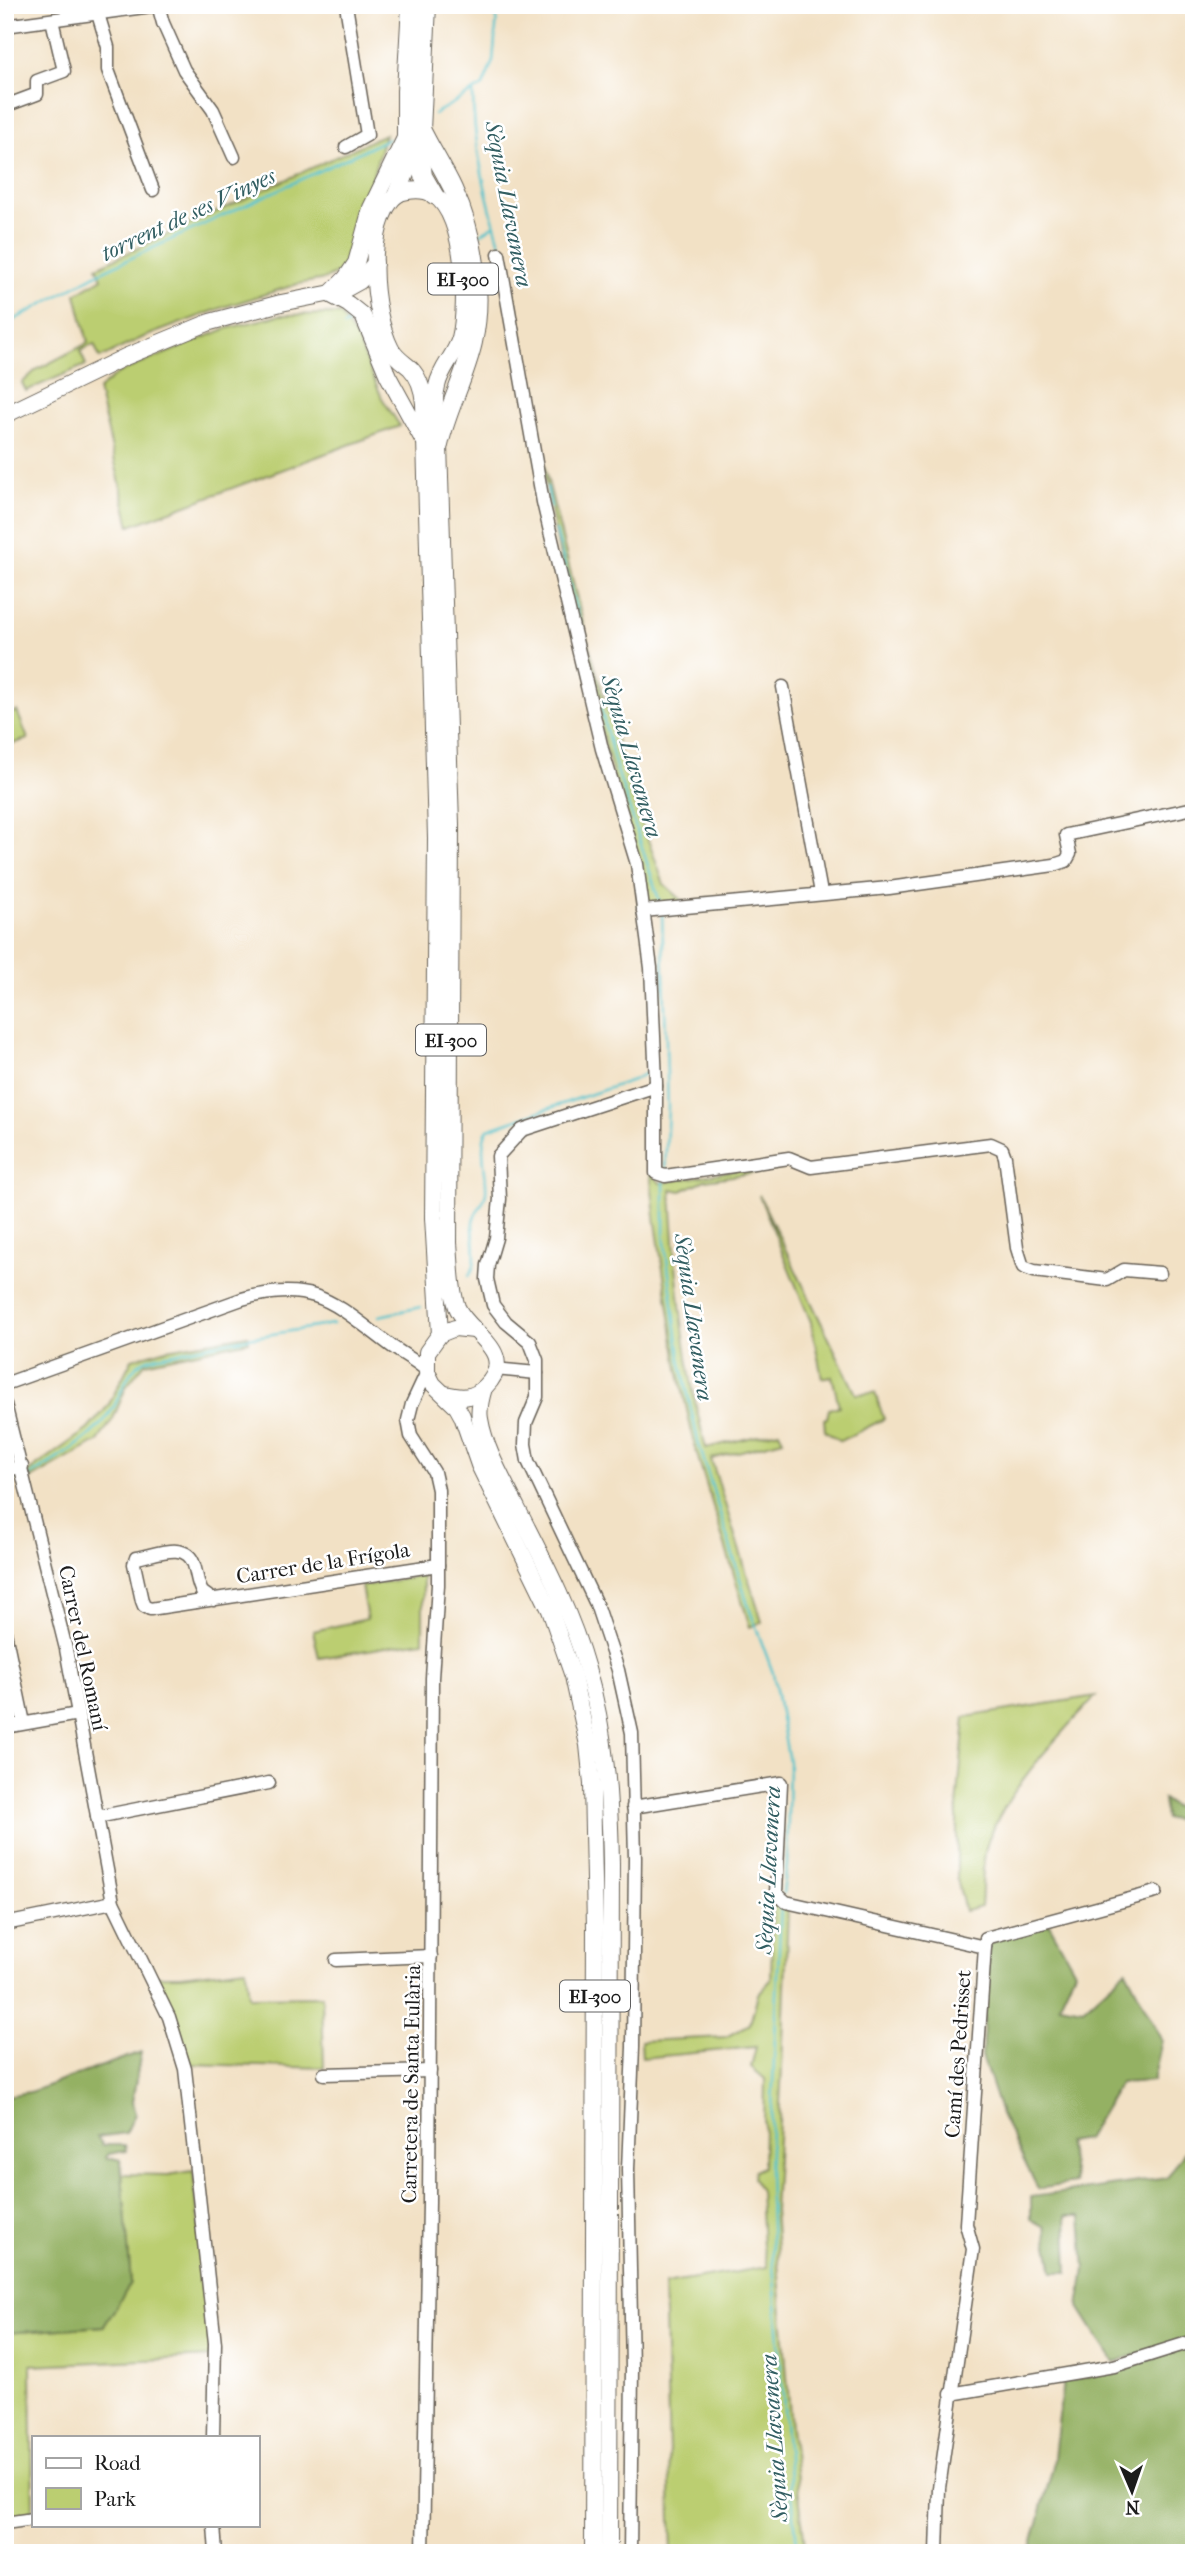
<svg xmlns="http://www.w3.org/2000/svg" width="1199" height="2558" font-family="'IM FELL French Canon',serif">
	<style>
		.green { fill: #bbce71; stroke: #6c7546; stroke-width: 2 }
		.forest { fill: #94b163; stroke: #586640; stroke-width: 2 }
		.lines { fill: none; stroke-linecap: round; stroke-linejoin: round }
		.stream { stroke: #54c2cb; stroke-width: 2.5 }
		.minor-casing { stroke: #676157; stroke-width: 15 }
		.major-casing { stroke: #676157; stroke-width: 18 }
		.highway-casing { stroke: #676157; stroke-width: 20 }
		.minor { stroke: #fff; stroke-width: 12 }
		.major { stroke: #fff; stroke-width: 16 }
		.highway { stroke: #fff; stroke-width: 18 }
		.labels { text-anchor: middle; stroke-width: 5; stroke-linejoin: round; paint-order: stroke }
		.shield { fill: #fff; stroke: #606060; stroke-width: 2 }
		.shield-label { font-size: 19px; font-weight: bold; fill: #1c1c1c }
		.street-label { font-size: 21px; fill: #1c1c1c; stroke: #fff }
		.water-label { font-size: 23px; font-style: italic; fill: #325e62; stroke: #fff }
	</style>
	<rect width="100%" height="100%" fill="#fff"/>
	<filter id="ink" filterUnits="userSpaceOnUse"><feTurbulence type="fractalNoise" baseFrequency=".0143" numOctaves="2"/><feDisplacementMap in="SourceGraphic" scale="14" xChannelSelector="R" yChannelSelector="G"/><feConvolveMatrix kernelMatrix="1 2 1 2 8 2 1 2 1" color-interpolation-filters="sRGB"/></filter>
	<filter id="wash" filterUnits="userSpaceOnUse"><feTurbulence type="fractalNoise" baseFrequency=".00686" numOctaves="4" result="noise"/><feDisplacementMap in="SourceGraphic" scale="28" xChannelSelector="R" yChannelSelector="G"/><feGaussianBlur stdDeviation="1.57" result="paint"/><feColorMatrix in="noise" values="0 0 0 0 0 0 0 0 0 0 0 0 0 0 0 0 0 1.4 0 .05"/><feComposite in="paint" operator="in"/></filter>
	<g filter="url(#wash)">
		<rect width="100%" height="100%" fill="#f2e1c5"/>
		<!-- green -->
		<g class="green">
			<polygon points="385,134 348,259 341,271 325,279 298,284 224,307 144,337 100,358 94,344 80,351 86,365 26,391 22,383 36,370 88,343 76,294 102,278 97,267"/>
			<polygon points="507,256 546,473 587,639 634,801 664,884 686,904 647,907 573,621 523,372"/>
			<polygon points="340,314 357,339 382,398 400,426 130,526 98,390 118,373 225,329 280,315"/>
			<polygon points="17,711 28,739 5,746 5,715"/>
			<path d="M781 1163V1169L705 1180 681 1191 671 1189C675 1274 684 1366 706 1448L779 1431 783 1440 711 1459 762 1622 750 1627 696 1451 678 1369 655 1217 650 1171 660 1183Z"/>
			<polygon points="759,1195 856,1394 875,1393 884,1419 840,1441 825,1430 824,1419 827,1418 829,1409 839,1406 832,1376 822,1378 811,1322"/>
			<polygon points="248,1335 249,1341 145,1363 126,1387 113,1419 98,1441 31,1479 28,1472 88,1429 108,1406 132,1359 167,1349"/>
			<polygon points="423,1576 423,1641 319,1658 313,1631 367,1619 361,1586"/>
			<path d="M1096 1696C1059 1735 1013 1783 991 1833 981 1855 983 1883 981 1907L965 1911 957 1879V1808L965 1717Z"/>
			<polygon points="773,1896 788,1908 782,2068 774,2211 791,2428 806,2553 672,2553 664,2284 767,2267 763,2247 760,2191 753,2178 754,2171 763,2167 765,2079 751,2067 756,2047 642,2058 641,2041 726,2037 750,2024 758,1994 771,1980"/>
			<polygon points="246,1968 249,1997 322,1996 324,2068 189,2064 154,1976 181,1976"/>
			<polygon points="193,2171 213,2357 31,2365 33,2516 5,2519 5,2333 104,2326 131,2283 122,2174 168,2175"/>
		</g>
		<!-- forest -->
		<g class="forest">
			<polygon points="1163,1799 1174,1807 1194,1805 1194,1820 1165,1819"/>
			<polygon points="1049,1924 1075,1971 1059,2005 1083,2009 1126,1970 1162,2040 1153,2081 1120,2083 1086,2139 1067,2142 1075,2183 1038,2189 1001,2114 982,2056 989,1941"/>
			<polygon points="141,2052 132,2102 135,2114 126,2133 97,2137 103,2145 125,2145 126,2151 109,2154 106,2157 107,2159 119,2159 121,2161 131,2283 104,2326 5,2333 5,2096 30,2092"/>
			<polygon points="1194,2137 1194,2337 1114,2362 1079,2307 1085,2269 1081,2216 1066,2216 1068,2272 1053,2272 1045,2227 1031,2219 1031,2197 1167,2178"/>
			<polygon points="1194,2345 1194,2553 1030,2553 1053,2466 1063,2381 1114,2372"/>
		</g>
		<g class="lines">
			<!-- stream -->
			<g class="stream">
				<path d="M473 93C473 145 487 200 502 250"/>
				<polyline points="434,114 483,86 493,61 498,5"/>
				<polyline points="479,235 494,225"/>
				<polyline points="5,325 99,273 388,139"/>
				<polyline points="344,326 353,320"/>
				<polyline points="547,487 551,508"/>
				<polyline points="556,531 615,764 661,906"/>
				<polyline points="662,912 668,1107 665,1171"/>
				<polyline points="664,1181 664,1236 680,1358 698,1441 749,1608 773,1673 789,1762 787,1865 783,1893"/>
				<path d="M469 1276C480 1263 472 1238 473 1222 474 1211 485 1204 486 1193 488 1174 477 1145 488 1129L633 1080 646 1073"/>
				<polyline points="379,1316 421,1307"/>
				<path d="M31 1475C59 1457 90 1441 110 1413 121 1397 124 1376 140 1363 149 1356 165 1355 175 1353 227 1340 281 1333 333 1324"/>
				<polyline points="8,1481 18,1478"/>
				<polyline points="781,1903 769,2173 772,2252 787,2448 798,2553"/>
			</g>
		</g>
	</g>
	<g filter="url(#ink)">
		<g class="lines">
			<!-- minor casing -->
			<g class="minor-casing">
				<g id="minor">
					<polyline points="158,5 163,23 184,70 213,110 234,157"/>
					<polyline points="346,5 367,135 346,147"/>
					<polyline points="98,14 108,47 108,70 153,190"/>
					<polyline points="5,26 159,5"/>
					<polyline points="5,106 37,94 37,81 64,71 52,20"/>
					<polyline points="499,254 543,502 602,749 637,864 651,968 656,1082 656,1173 665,1176 789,1158 811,1167 991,1144 1002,1149 1005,1157 1017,1248 1023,1267 1034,1271 1107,1280 1124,1270 1160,1273"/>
					<polyline points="783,687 821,893"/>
					<polyline points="643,911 889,888 1054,865 1066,861 1070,854 1066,835 1194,808"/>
					<polyline points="495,1369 537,1373"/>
					<path d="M5 1384 242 1299C315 1278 336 1305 390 1345 402 1354 415 1360 426 1370"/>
					<polyline points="5,1404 66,1649 113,1902 169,2017 185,2069 215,2343 213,2437"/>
					<polyline points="5,1471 22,1466"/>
					<path d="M213 1600 202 1592C197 1583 197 1574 194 1565 187 1540 155 1555 136 1558L134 1564 142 1601 144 1606 150 1609 438 1565"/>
					<polyline points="5,1632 24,1723"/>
					<polyline points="5,1727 78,1714"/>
					<polyline points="633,1807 781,1783 776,1893 786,1902 985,1947 966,2224 973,2249 939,2488 937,2553"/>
					<polyline points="97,1817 269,1783"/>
					<polyline points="5,1924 113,1902"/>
					<polyline points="985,1947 986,1938 1156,1892"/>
					<polyline points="336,1960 431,1956"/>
					<polyline points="324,2074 430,2071"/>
					<polyline points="951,2394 1114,2366 1194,2341"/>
					<polyline points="5,2523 33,2519"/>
					<polyline points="214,2525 216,2553"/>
					<polyline points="423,2553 429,2202 432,1678 438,1585 438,1490 434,1472 411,1436 408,1420 412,1404 427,1372"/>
					<polyline points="630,2553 632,2368 628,2169 633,2047 635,1858 632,1733 618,1670 596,1604 528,1461 525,1444 526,1423 537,1397 537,1360 530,1342 506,1322 493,1305 487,1279 488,1265 496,1238 500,1199 498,1156 522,1130 656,1086"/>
				</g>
			</g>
			<!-- major casing -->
			<g class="major-casing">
				<g id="major">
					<polyline points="332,292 346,278 356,263 371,208 405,138"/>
					<polyline points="329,294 348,304 363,316 388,376 422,438"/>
					<polyline points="5,415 125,357 210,322 281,303 342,291 360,281 375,263"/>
					<polyline points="474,1330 455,1328 440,1334 427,1352 427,1372 433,1384 457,1407 462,1416 479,1465 550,1610 573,1676 588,1745 592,1784 595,1927 593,2553"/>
					<path d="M440 1334 433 1218 436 838 424 403C423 391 419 377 410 368 403 362 396 358 391 349 372 312 364 224 397 194 409 190 423 188 434 195 466 216 468 305 460 338 455 356 441 367 437 386 432 405 437 426 439 445L451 824 449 1243C451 1264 450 1287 457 1307 467 1333 520 1352 485 1387 473 1399 461 1398 445 1394"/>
					<path d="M484 1388C481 1398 478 1409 480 1419 485 1450 504 1481 517 1508 544 1561 571 1612 587 1669 606 1733 610 1798 611 1864L609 2553"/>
				</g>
			</g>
			<!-- highway casing -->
			<g class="highway-casing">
				<g id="highway">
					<polyline points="427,5 420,151 423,176 434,195"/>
					<path d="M420 127C430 148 443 168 453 189 474 234 484 293 473 342 465 378 447 409 439 445"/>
					<polyline points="397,194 406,171 406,91 411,5"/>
				</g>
			</g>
			<!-- minor -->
			<use href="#minor" class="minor"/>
			<!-- major -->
			<use href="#major" class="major"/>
			<!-- highway -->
			<use href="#highway" class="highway"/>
		</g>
	</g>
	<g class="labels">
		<!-- shield labels -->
		<g class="shield">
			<rect x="428" y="263.5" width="70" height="31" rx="5"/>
			<rect x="416" y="1024.5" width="70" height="31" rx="5"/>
			<rect x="560" y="1980.5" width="70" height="31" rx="5"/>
		</g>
		<g class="shield-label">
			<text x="463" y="286">EI-300</text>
			<text x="451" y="1047">EI-300</text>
			<text x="595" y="2003">EI-300</text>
		</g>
		<!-- street labels -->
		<g class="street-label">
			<text transform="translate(323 1563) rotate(-9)" y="7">Carrer de la Frígola</text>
			<text transform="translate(83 1648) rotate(78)" y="7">Carrer del Romaní</text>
			<text transform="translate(958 2054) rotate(-86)" y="7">Camí des Pedrisset</text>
			<text transform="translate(411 2084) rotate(-89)" y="7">Carretera de Santa Eulària</text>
		</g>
		<!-- water labels -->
		<g class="water-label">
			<text transform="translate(509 204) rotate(79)" y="8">Sèquia Llavanera</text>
			<text transform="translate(188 214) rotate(-25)" y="8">torrent de ses Vinyes</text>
			<text transform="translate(632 756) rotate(74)" y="8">Sèquia Llavanera</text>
			<text transform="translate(694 1317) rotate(82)" y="8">Sèquia Llavanera</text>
			<text transform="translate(768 1870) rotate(-87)" y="8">Sèquia Llavanera</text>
			<text transform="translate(774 2438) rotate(-94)" y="8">Sèquia Llavanera</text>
		</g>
	</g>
	<!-- margin -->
	<rect width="1199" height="2558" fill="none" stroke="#fff" stroke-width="28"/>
	<!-- legend -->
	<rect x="32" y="2436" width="228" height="91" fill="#ffffff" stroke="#a4a4a4" stroke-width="2"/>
	<rect x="46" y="2458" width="35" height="10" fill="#ffffff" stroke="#a4a4a4" stroke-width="2"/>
	<text x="94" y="2470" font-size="21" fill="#1c1c1c">Road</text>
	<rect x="46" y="2488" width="35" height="21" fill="#bbce71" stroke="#a4a4a4" stroke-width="2"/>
	<text x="94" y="2506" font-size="21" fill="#1c1c1c">Park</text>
	<!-- north arrow -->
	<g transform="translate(1132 2491) rotate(178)" stroke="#ffffff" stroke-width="5" paint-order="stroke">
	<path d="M0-5L12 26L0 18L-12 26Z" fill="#1c1c1c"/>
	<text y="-10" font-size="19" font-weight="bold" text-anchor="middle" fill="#1c1c1c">N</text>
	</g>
</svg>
